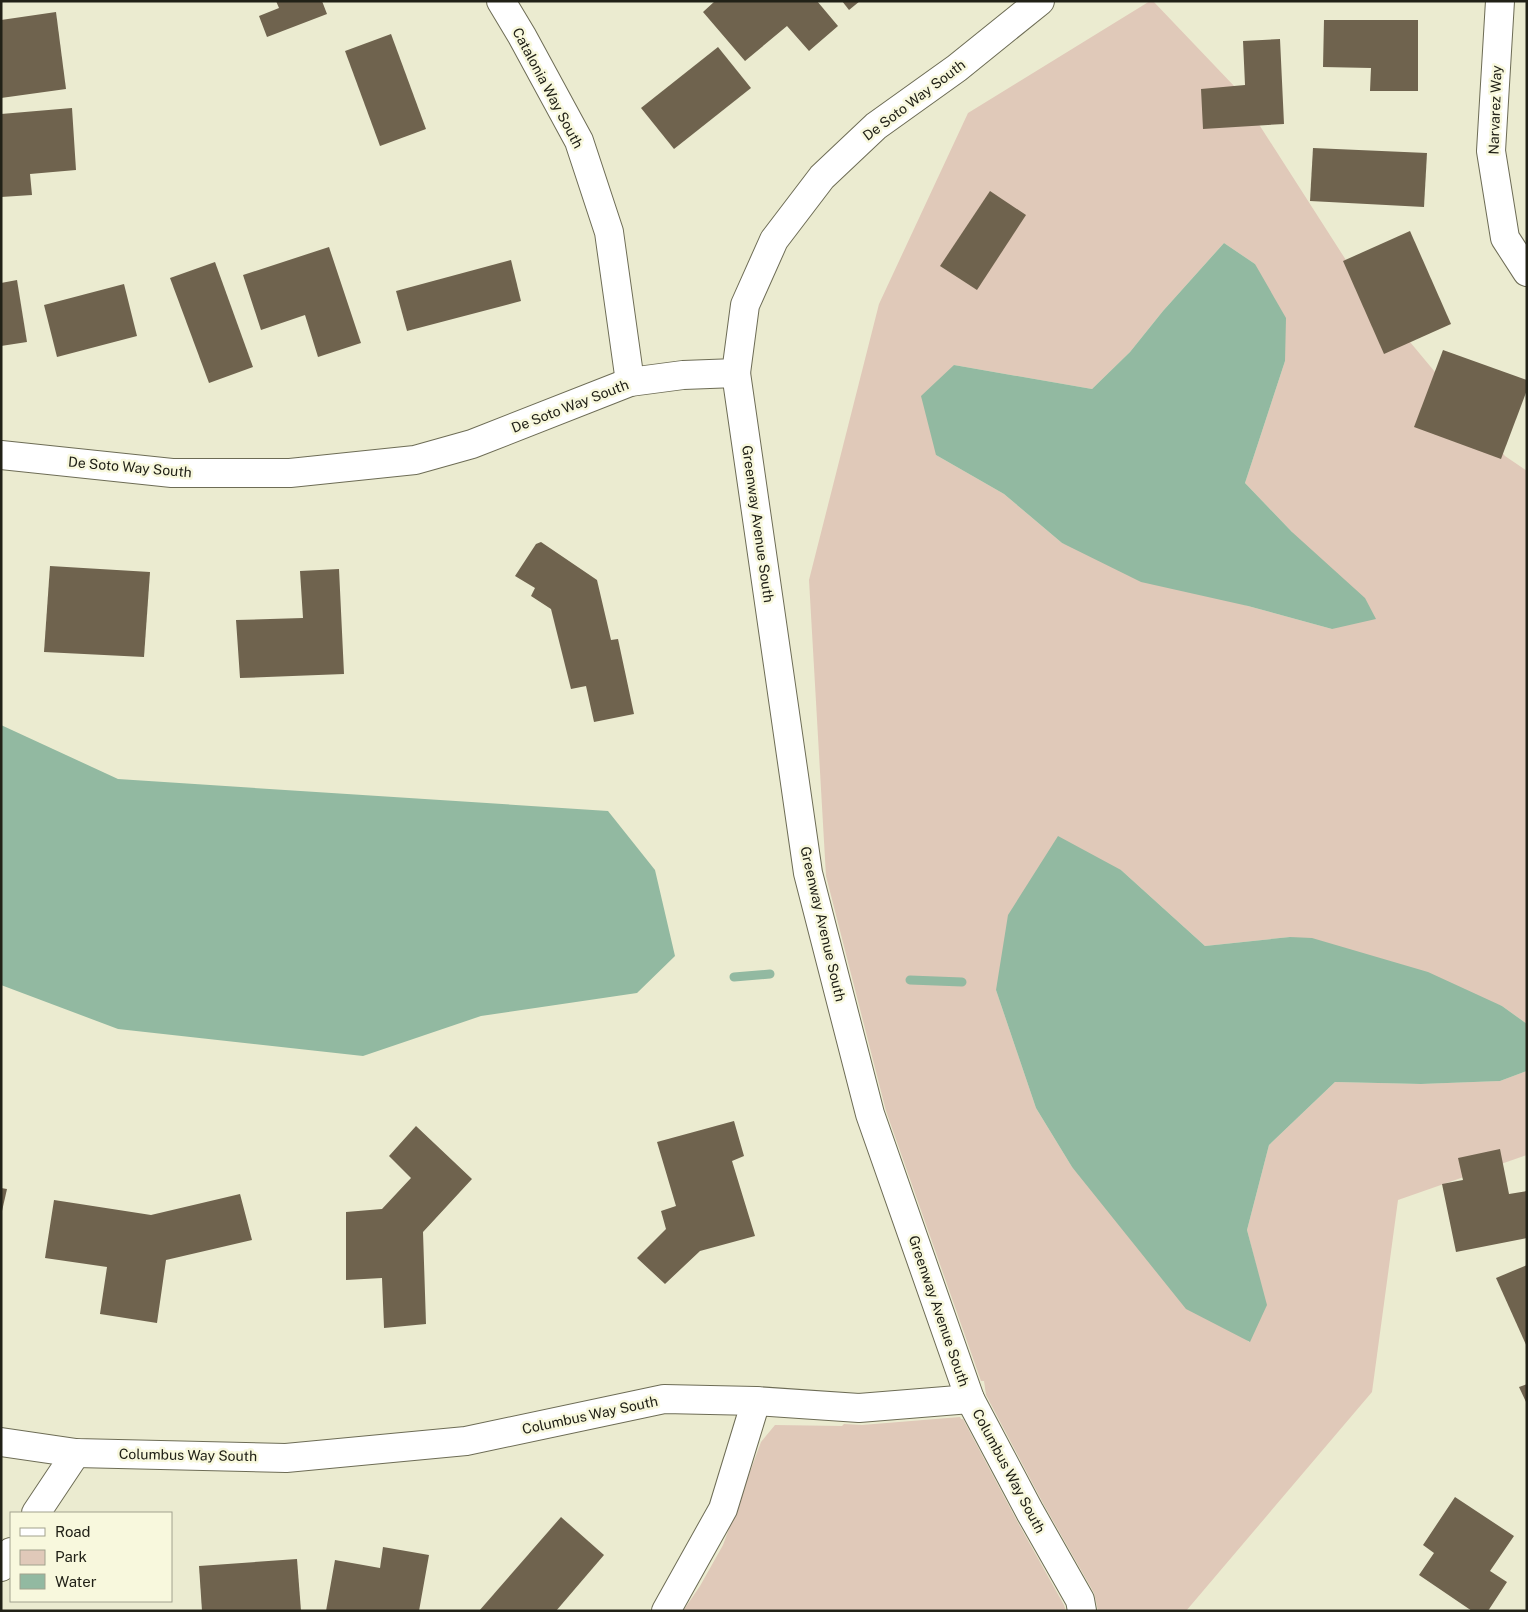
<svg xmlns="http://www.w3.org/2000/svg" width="1528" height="1612" font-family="'Public Sans',sans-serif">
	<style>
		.green { fill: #e0c9b9; fill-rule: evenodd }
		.water { fill: #92b9a1 }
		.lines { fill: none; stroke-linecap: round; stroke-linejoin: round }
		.stream { stroke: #92b9a1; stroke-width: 9 }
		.building { fill: #6f634e }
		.street-casing { stroke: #6d6c55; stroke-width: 30 }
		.secondary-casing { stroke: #6d6c55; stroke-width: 30 }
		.street { stroke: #fff; stroke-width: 28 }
		.secondary { stroke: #fff; stroke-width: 28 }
		.labels { text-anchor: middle; stroke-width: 5; stroke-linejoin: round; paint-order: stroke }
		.street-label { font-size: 14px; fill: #212117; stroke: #f8f8dd }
	</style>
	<rect width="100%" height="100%" fill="#ebebd0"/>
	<!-- green -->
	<g class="green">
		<path d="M1150 1H1153L1235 87 1360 282 1505 456 1527 471V1024L1502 1006 1290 937 1205 946 1121 870 996 990 1036 1108 1072 1167 1249 1342 1266 1305 1247 1230 1269 1145 1335 1082 1421 1084 1500 1081 1527 1071V1155L1398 1200 1372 1392 1186 1611H1098L1094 1593 1044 1505 986 1395 984 1381H981L886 1111 826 876 809 580 879 304 968 113ZM1224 243 1255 264 1285 361 1245 483 1292 532 1332 629 1248 606 1062 543 1004 494 936 455 954 365 1092 389 1130 352 1163 311Z"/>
		<polygon points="960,1417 961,1419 963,1419 1016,1519 1064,1605 1066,1611 683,1611 700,1586 723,1545 761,1442 775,1425 842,1426 844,1424 862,1425"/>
	</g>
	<!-- water -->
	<g class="water">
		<polygon points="1224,243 1255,264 1286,318 1285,361 1245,483 1292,532 1365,598 1376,619 1332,629 1248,606 1141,582 1062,543 1004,494 936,455 921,396 954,365 1092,389 1130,352 1163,311"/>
		<polygon points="1,725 118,779 608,811 655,870 675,956 637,993 481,1016 363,1056 118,1029 1,985"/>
		<polygon points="1058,836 1121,870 1205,946 1290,937 1312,938 1428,972 1502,1006 1527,1024 1527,1071 1500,1081 1421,1084 1335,1082 1269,1145 1247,1230 1267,1305 1250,1342 1186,1309 1072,1167 1036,1108 996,990 1008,915"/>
	</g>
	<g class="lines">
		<!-- stream -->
		<g class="stream">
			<polyline points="734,977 770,974"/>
			<polyline points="910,980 962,982"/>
		</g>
	</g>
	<!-- building -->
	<g class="building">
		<polygon points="276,1 322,1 327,14 267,37 259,16 279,8"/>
		<polygon points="715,1 817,1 838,26 809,51 787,26 745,61 703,12"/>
		<polygon points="842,1 860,1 849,10"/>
		<polygon points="56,12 66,89 1,98 1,20"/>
		<polygon points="1324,20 1418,20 1418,91 1370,91 1371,68 1323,67"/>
		<polygon points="391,34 426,129 380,146 345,51"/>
		<polygon points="1280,39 1284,124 1203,129 1201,89 1245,85 1243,41"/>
		<polygon points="718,47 751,88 674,149 641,108"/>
		<polygon points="72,108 76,170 30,174 32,195 1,197 1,114"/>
		<polygon points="1313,148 1427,153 1424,207 1310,201"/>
		<polygon points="990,191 1026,215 977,290 940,266"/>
		<polygon points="1410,231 1451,324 1384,354 1343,261"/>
		<polygon points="329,247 361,343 318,357 305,315 261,330 243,275"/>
		<polygon points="511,260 521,301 407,331 396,291"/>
		<polygon points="215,262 253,367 209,383 170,278"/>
		<polygon points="17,280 27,342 1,346 1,283"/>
		<polygon points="124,284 137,336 57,357 44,305"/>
		<polygon points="1443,350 1527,380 1527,390 1501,459 1414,427"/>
		<polygon points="541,542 597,580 611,640 618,639 634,714 594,722 586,686 571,689 551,609 531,596 535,588 515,576 536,544"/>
		<polygon points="50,566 150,572 144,657 44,652"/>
		<polygon points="339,569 344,674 240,678 236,620 303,618 300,571"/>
		<polygon points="734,1121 744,1156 732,1161 755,1236 700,1251 665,1284 637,1258 666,1229 661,1211 676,1206 657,1142"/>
		<polygon points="416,1126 472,1179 423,1232 426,1324 384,1328 382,1278 346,1280 346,1212 382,1209 411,1178 389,1156"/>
		<polygon points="1500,1149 1509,1194 1527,1191 1527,1238 1456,1252 1442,1184 1463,1180 1458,1158"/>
		<polygon points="1,1188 7,1189 2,1211 1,1211"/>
		<polygon points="240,1194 252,1240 166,1260 157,1323 100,1314 107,1267 45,1258 54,1200 151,1215"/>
		<polygon points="1527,1265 1527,1347 1496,1278"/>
		<polygon points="1527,1384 1527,1404 1519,1387"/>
		<polygon points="1455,1497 1514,1536 1490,1571 1507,1582 1488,1611 1472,1611 1419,1575 1434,1553 1423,1545"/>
		<polygon points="561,1517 604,1555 556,1611 479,1611"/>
		<polygon points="383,1547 429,1555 419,1611 326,1611 335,1560 380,1568"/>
		<polygon points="297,1559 301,1611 202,1611 199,1566"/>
	</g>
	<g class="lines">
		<!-- street casing -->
		<g class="street-casing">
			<g id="street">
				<polyline points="501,1 522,36 579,141 609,232 630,382"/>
				<polyline points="1500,1 1491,151 1505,238 1527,272"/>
				<polyline points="36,1513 76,1453"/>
				<polyline points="1,1567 11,1552"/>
				<polyline points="666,1611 723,1509 756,1401"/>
			</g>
		</g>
		<!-- secondary casing -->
		<g class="secondary-casing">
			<g id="secondary">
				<polyline points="736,373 808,873 870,1114 970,1399 1030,1512 1080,1600 1082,1611"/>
				<polyline points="1,455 172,473 290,473 415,460 472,444 630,382 683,375 736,373 745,305 774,240 822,177 876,126 957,68 1040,1"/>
				<polyline points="1,1442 76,1453 286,1458 466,1441 664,1399 756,1401 859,1408 970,1399"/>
			</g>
		</g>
		<!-- street -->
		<use href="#street" class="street"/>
		<!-- secondary -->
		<use href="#secondary" class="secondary"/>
	</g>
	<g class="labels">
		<!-- street labels -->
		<g class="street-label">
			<text transform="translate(548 88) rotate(62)" y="5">Catalonia Way South</text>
			<text transform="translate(914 100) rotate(-37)" y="5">De Soto Way South</text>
			<text transform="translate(1495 110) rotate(-88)" y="5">Narvarez Way</text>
			<text transform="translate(570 406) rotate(-21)" y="5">De Soto Way South</text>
			<text transform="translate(130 467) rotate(5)" y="5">De Soto Way South</text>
			<text transform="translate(758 524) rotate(82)" y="5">Greenway Avenue South</text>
			<text transform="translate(823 924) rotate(77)" y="5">Greenway Avenue South</text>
			<text transform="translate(939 1311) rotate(71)" y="5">Greenway Avenue South</text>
			<text transform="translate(590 1415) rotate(-12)" y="5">Columbus Way South</text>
			<text transform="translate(188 1455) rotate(1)" y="5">Columbus Way South</text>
			<text transform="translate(1009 1471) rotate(62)" y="5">Columbus Way South</text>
		</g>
	</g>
	<!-- border -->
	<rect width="1528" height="1612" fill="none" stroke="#212117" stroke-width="5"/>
	<!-- legend -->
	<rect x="10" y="1512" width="162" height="90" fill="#f8f8dd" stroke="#a2a28e"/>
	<rect x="20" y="1528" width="25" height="8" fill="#ffffff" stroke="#a2a28e"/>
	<text x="55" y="1537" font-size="15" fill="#212117">Road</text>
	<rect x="20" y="1550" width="25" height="15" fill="#e0c9b9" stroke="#a2a28e"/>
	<text x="55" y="1562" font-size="15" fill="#212117">Park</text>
	<rect x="20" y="1574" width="25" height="15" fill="#92b9a1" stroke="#a2a28e"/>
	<text x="55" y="1587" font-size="15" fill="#212117">Water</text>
</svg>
